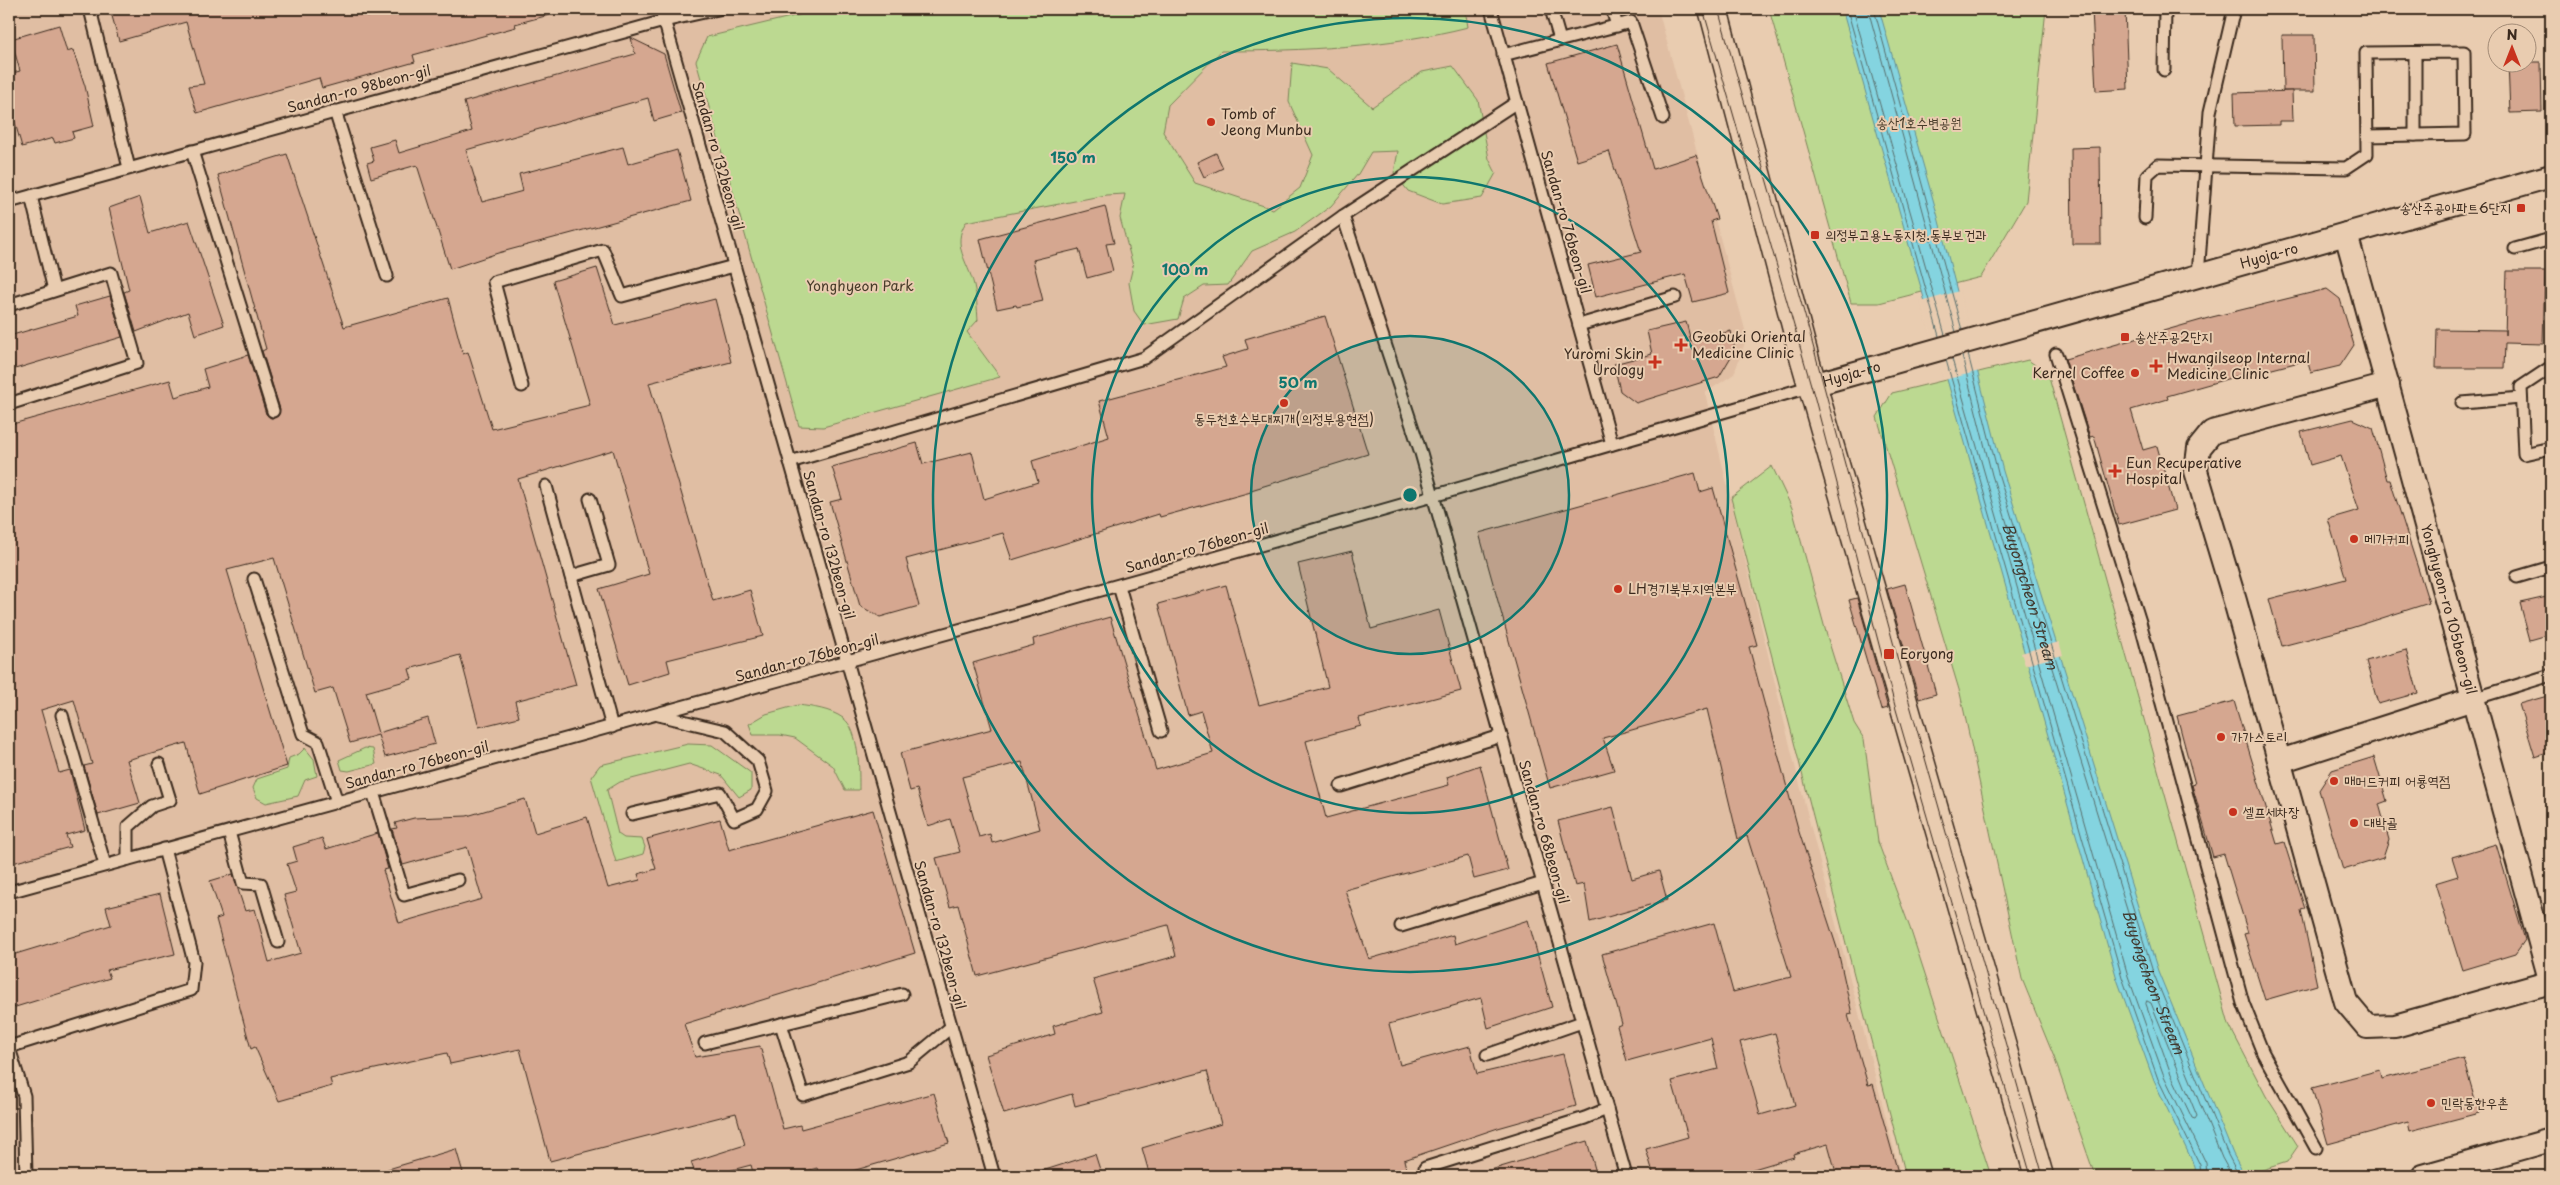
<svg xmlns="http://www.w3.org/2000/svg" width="2560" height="1185" font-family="'Playpen Sans','Poor Story',sans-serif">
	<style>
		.built { fill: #e0bea3 }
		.green { fill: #bcd991; stroke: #7c8258 }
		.water { fill: #84d4e0; stroke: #679092 }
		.pier { fill: #e9ccb0 }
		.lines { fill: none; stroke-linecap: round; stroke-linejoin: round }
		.shore { stroke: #586e6c; stroke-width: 1 }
		.building { fill: #d5a790; stroke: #3b2a1e; fill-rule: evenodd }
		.service-casing { stroke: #3b2a1e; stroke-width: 15 }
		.minor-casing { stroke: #3b2a1e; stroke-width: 26 }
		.secondary-casing { stroke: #3b2a1e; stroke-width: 31 }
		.service { stroke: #e9ccb0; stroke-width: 11 }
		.minor { stroke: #e9ccb0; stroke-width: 22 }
		.secondary { stroke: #e9ccb0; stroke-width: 28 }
		.tram { stroke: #3b2a1e; stroke-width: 1 }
		.ring { fill: none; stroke: #0f766e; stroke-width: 2.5 }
		.poi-dot { fill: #c8321e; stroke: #e9ccb0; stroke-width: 2 }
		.labels { text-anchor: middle; stroke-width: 4; stroke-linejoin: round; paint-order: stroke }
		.street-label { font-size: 14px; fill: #3b2a1e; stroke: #e9ccb0 }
		.poi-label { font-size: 14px; fill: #3b2a1e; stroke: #e9ccb0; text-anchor: start }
		.park-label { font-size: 14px; fill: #483c2a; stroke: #e9ccb0 }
		.water-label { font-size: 15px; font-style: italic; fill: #423b31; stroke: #e9ccb0 }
		.centre { fill: #0f766e; stroke: #e9ccb0; stroke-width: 2.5 }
		.ring-label { font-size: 15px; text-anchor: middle; font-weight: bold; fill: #0f766e; stroke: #e9ccb0; stroke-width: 4; stroke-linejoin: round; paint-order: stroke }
	</style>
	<rect width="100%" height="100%" fill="#e9ccb0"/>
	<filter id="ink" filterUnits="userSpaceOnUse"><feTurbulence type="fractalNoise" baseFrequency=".02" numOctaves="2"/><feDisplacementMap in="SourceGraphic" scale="10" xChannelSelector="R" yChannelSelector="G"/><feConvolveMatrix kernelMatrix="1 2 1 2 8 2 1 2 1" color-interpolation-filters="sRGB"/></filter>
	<g filter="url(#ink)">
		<!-- built -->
		<polygon class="built" points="9,9 1658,9 1747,337 1734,374 1705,393 1793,758 1901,1176 9,1176"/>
		<!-- green -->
		<g class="green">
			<path d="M824 9H1170L1244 14 1267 9H1465L1468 27C1388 47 1303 51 1221 51L1168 105 1163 132 1195 183 1273 209 1300 188 1313 155 1289 102 1292 63 1328 69 1372 107 1422 72 1453 66 1478 100 1489 159 1496 173 1482 198 1442 204 1408 191 1394 173 1398 151 1371 152 1358 174 1331 206 1295 232 1252 251 1228 285 1204 286 1184 299 1178 319 1144 325 1134 311 1129 283 1133 266 1120 218 1125 194 1106 195 966 222C951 245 968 262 974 285 977 296 977 309 978 320L967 332 1000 377 823 427 799 426 696 61 707 37Z"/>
			<polygon points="1769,9 2046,9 2026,201 1981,277 1879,303 1851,303"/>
			<polygon points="2028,360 2048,374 2229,1025 2266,1096 2298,1146 2287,1162 2244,1176 2095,1176 2054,1057 2022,979 1960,693 1877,417 1892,393"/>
			<polygon points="1772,466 1792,508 1827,636 1854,723 1864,739 1878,842 1910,928 1991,1176 1906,1176 1731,498"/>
			<path d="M798 705C813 707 830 709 843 718 860 730 859 772 859 790H845L833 766 795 738 780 735H753L749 724 766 714Z"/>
			<polygon points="688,744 712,745 751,773 751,790 739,797 721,775 689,764 620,782 607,790 618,834 624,838 642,839 645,847 643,854 616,862 591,777 600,765"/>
			<polygon points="305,748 314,759 317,776 305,780 298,796 266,803 257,798 253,788 257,779 287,769 289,758 299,754"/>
			<polygon points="365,748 373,749 376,764 349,771 342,770 339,760"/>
		</g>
		<!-- water -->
		<polygon class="water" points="1842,9 1879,9 1938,217 2003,471 2158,971 2233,1154 2245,1176 2196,1176 2195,1167 2154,1081 2117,979"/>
		<!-- pier -->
		<g class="pier">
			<polygon points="1959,291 1980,371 1944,380 1921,302"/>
			<polygon points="2059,642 2063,655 2025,665 2021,653"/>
		</g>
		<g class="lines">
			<!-- shore -->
			<g class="shore">
				<polyline points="1847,9 1939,336"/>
				<polyline points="1853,9 1945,335"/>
				<polyline points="1868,9 1956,332"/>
				<polyline points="1874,9 1962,330"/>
				<polyline points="1968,354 1998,473 2153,972 2228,1155 2239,1176"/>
				<path id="s1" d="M1962 356 1992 475 2147 974 2222 1158 2232 1176"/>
				<polyline points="1952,359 2128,976 2164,1076 2206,1163 2207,1176"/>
				<polyline points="1946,360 2122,977 2158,1079 2200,1165 2201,1176"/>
				<polygon points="2147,1001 2151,1003 2197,1116 2195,1119 2192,1118 2171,1074 2146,1004"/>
			</g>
		</g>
		<!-- building -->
		<g class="building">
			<polygon points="110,9 365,9 367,17 414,9 552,9 553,14 515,24 516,27 413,55 415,62 322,88 319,78 197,113 189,86 204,84 186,22 119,41"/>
			<polygon points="2092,9 2125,9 2128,89 2096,91"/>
			<polygon points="59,25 67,52 73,50 85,86 94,126 72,132 74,138 55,143 53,138 22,147 9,102 9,74 20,71 11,39"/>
			<polygon points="2282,35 2314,35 2315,91 2283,91"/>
			<polygon points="631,38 664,54 681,113 654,121 648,98 466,150 482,202 523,191 519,174 623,147 628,164 677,150 691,201 498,253 450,269 417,165 371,178 367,163 374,161 370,147 395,140 399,153 472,131 464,102 635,54"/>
			<polygon points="1617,44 1653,169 1696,155 1717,219 1711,221 1729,293 1693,302 1685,274 1596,297 1588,265 1641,252 1609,151 1577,161 1548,63"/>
			<polygon points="2508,62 2541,62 2542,112 2510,113"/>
			<polygon points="2292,91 2293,121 2279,121 2279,125 2235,126 2234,93"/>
			<polygon points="2100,147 2101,244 2072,244 2071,148"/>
			<polygon points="1216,153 1223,168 1204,177 1197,162"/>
			<polygon points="287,154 344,327 448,298 463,354 468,352 492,429 590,405 553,281 597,268 615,325 715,299 731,362 649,383 713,601 750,590 763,636 667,660 670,672 628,685 599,589 649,574 613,450 518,479 576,685 515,701 519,717 479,727 460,655 409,669 412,679 366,692 378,733 428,718 435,744 385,757 378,735 350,743 333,688 315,693 274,558 227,570 287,766 200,794 186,743 127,760 140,803 98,815 84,766 92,764 74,700 41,710 59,773 70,770 85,830 66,835 70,847 9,864 9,425 170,380 175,397 208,387 203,369 248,355 266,414 271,418 278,416 280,409 262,351 266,349 218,175"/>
			<polygon points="140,197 150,233 189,221 224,325 195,335 188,312 136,332 124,292 129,290 109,208"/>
			<polygon points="1105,206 1114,243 1106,244 1113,271 1087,278 1079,249 1033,260 1043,301 1017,307 1016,305 997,309 980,239"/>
			<polygon points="2507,271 2545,271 2543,344 2505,343 2504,368 2436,368 2437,329 2505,330 2505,335"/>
			<polygon points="2327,289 2340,299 2354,345 2340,366 2311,373 2307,360 2249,375 2248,373 2167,396 2168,399 2131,410 2143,450 2157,446 2175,510 2119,525 2094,436 2090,437 2065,359 2212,317"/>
			<polygon points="110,296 122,337 15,369 9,347 9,336 78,316 75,306"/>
			<polygon points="1325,316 1368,454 1251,490 1251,492 1160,517 1159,514 1012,560 1003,533 906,559 919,606 880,617 860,606 830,502 842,499 832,467 917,443 923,464 972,452 984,499 1038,482 1032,461 1109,437 1099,401 1226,367 1222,357 1248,349 1245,339"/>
			<polygon points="1686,322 1691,341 1731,331 1735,350 1719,377 1636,403 1620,391 1614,364 1652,354 1647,331"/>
			<polygon points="2353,419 2373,428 2387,480 2390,480 2429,603 2351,628 2282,646 2269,599 2346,579 2328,519 2359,510 2341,456 2310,465 2301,432"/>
			<path d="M1695 473 1700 492 1713 488 1757 645 1749 647 1799 832 1838 951 1852 1014 1848 1015 1868 1085 1873 1084 1899 1176H1837L1828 1144 1793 1154 1794 1157 1730 1176H1654L1646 1149 1688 1137 1672 1081 1718 1069 1711 1038 1627 1061 1617 1026 1622 1024 1602 954 1714 923 1733 992 1791 977 1747 836 1738 839 1707 709 1603 738 1614 770 1550 788 1479 533ZM1775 1033 1795 1105 1760 1115 1740 1042Z"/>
			<path d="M1352 551 1371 629 1439 610 1461 691 1359 718 1361 726 1306 741 1326 818 1449 785 1447 777 1480 765 1508 870 1474 879 1468 856 1345 890 1369 959 1453 935 1455 944 1528 920 1552 1007 1488 1028 1481 998 1389 1024 1400 1065 1470 1046 1477 1074 1563 1054 1576 1106 1498 1128 1404 1160 1408 1176H1150L1142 1148 1221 1124 1207 1071 1075 1106 1072 1094 1004 1114 986 1055 1055 1034 1053 1026 1103 1012 1093 979 1176 956 1168 925 977 976 958 905 950 907 936 858 960 852 950 819 928 826 917 789 910 791 900 753 992 729 973 663 1034 645 1033 639 1110 617 1156 770 1213 753 1201 711 1188 715 1158 604 1226 585 1259 705 1328 687 1298 564ZM1022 762 1040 829 992 843 990 834 979 837 962 777Z"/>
			<polygon points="1905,584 1936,694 1919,699 1887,589"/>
			<polygon points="2551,596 2551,634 2530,640 2520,603"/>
			<polygon points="1857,598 1888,708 1881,710 1849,600"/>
			<polygon points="2406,650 2418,693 2378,704 2366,661"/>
			<polygon points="2551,695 2551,752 2535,757 2519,704"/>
			<polygon points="2234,701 2277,844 2284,842 2305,909 2301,910 2317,985 2265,1000 2244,934 2248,933 2224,854 2213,857 2192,785 2195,784 2177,716"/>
			<polygon points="2374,757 2387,801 2379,804 2389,840 2383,858 2343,870 2319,790 2332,770"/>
			<polygon points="525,799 535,833 587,817 608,888 640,880 638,874 656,869 647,839 720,819 729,850 873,810 915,953 684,1024 695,1057 760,1046 783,1129 800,1125 801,1129 934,1093 949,1143 835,1176 820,1176 817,1168 788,1176 754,1176 751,1165 709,1176 696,1176 691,1162 745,1145 736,1113 550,1161 520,1049 450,1064 447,1053 330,1079 332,1086 279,1101 255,1047 251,1049 216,919 222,917 210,881 233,874 245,911 255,909 269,962 301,953 284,895 296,892 287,864 297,861 293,847 322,838 326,849 378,833 388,869 383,870 399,923 482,899 467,847 403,865 392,829 397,828 395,823 414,818 467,816"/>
			<polygon points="1613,807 1632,879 1659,871 1667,900 1590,922 1584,884 1575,886 1558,821"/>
			<polygon points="2496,844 2525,940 2515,954 2462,970 2435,883 2458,876 2452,857"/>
			<polygon points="160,894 175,954 107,970 110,978 9,1009 9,956 111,925 106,907"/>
			<polygon points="2463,1058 2479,1113 2410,1131 2408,1122 2328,1144 2312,1088 2380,1070 2382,1079"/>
			<polygon points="1587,1141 1597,1176 1484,1176 1484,1172"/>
			<polygon points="456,1149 464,1176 378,1176 378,1172"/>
			<polygon points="1095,1154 1102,1176 1036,1176 1036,1173"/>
		</g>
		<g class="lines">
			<!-- service casing -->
			<g class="service-casing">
				<g id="service">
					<polyline points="90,9 129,168"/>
					<polyline points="661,9 994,1176"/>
					<polyline points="1491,9 1612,444"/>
					<polyline points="1551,9 1560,40"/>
					<polyline points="1612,9 1617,26"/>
					<polyline points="2415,53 2415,135"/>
					<polyline points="1503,55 1631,22 1663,118"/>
					<polyline points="2164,70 2165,9"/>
					<polyline points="335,111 387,276"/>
					<polyline points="192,151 273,411"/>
					<polyline points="31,196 54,290"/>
					<polyline points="9,202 664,21 718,9"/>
					<polyline points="1343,216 1421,453 1626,1176"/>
					<polyline points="2145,218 2147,175 2158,165 2346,168 2367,154 2366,53 2464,52 2465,134 2367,136"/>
					<polyline points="2515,249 2551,239"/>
					<polyline points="2198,276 2210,112 2234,9"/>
					<polyline points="9,305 111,273 137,363 9,404"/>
					<polyline points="1579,325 1675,297"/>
					<polyline points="2056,354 2140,622 2243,1003 2263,1053 2316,1148"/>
					<polyline points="2551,367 2521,387 2524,454 2551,448"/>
					<polyline points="522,386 494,282 603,250 622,296 734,266"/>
					<polyline points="2462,403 2521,398"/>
					<polyline points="790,462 1144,358 1343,216 1517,102"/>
					<polyline points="546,486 612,727"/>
					<polyline points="571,576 609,565 590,499"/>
					<polyline points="2517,577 2551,567"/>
					<polyline points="254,579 303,734 318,742 337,802"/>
					<polyline points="1119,586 1161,731"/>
					<polyline points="2473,699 2551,675"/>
					<polyline points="62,715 105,865"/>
					<polyline points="1341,786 1501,736"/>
					<polyline points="373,792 404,895 458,880"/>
					<polyline points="632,814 720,793 734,819 757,809 767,791 758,761 725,731 658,715"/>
					<polyline points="229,832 243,883 261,884 278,942"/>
					<polyline points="128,859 128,827 152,806 170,800 159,764"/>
					<path d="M9 892C611 727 1213 562 1812 386"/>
					<polyline points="1401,926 1543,883"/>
					<polyline points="781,1024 803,1095 909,1062 951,1027"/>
					<polyline points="705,1043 902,994"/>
					<polyline points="9,1047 191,990 194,962 164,849"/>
					<polyline points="9,1048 24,1096 26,1176"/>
					<polyline points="1487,1055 1582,1022"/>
					<polyline points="1425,1168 1585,1118 1607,1109"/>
				</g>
			</g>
			<!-- minor casing -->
			<g class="minor-casing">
				<g id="minor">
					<path id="s2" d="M2346 234 2551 983"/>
					<path id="s3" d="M1813 385 2551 176"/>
					<polyline points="2388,385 2212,432 2199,448 2196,471 2235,601 2346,1002 2367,1027 2395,1026 2551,982"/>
					<polyline points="2280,761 2473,699"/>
					<polyline points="2423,1176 2551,1140"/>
				</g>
			</g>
			<!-- secondary casing -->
			<g class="secondary-casing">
				<polyline id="secondary" points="1713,9 1805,360 2039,1176"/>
			</g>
			<!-- service -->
			<use href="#service" class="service"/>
			<!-- minor -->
			<use href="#minor" class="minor"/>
			<!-- secondary -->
			<use href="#secondary" class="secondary"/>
			<!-- tram -->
			<g class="tram">
				<polyline points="1703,9 1815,399 1895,706 2031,1176"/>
				<polyline points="1718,9 1805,316 1910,705 2043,1176"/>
			</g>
		</g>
	</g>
	<!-- distance rings -->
	<circle cx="1410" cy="495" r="159" fill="#0f766e" fill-opacity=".12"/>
	<g class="ring">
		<circle cx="1410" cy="495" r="159"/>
		<circle cx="1410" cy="495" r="318"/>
		<circle cx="1410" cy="495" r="477"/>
	</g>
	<!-- markers -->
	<g class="poi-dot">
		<circle cx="1211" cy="122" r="5"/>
		<rect x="2516" y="203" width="10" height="10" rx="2.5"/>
		<rect x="1810" y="230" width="10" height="10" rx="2.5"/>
		<rect x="2120" y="332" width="10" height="10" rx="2.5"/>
		<path d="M1678.5 337.5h5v5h5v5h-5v5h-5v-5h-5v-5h5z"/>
		<path d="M1652.5 354.5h5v5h5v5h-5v5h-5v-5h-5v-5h5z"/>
		<path d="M2153.5 358.5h5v5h5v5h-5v5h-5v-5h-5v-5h5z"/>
		<circle cx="2135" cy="373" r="5"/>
		<circle cx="1284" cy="403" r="5"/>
		<path d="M2112.5 463.5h5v5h5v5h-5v5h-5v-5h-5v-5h5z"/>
		<circle cx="2354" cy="539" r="5"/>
		<circle cx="1618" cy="589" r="5"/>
		<rect x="1883" y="648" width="12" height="12" rx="2.5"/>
		<circle cx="2221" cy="737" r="5"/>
		<circle cx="2334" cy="781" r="5"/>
		<circle cx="2233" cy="812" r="5"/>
		<circle cx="2354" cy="823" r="5"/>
		<circle cx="2431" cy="1103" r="5"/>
	</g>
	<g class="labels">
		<!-- street labels -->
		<g class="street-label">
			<text transform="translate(359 89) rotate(-15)" y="5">Sandan-ro 98beon-gil</text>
			<text transform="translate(718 156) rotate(74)" y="5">Sandan-ro 132beon-gil</text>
			<text transform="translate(1566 222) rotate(74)" y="5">Sandan-ro 76beon-gil</text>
			<text dy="5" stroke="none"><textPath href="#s3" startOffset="474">Hyoja-ro</textPath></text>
			<text dy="5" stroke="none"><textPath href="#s3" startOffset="40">Hyoja-ro</textPath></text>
			<text transform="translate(829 545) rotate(74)" y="5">Sandan-ro 132beon-gil</text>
			<text transform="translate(1197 548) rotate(-16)" y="5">Sandan-ro 76beon-gil</text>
			<text dy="5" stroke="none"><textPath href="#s2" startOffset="389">Yonghyeon-ro 105beon-gil</textPath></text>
			<text transform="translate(807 658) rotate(-15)" y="5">Sandan-ro 76beon-gil</text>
			<text transform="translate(417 765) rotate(-15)" y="5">Sandan-ro 76beon-gil</text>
			<text transform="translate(1544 832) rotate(74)" y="5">Sandan-ro 68beon-gil</text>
			<text transform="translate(940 935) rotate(74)" y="5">Sandan-ro 132beon-gil</text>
		</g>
		<!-- poi labels -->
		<g class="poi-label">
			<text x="1221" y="119">Tomb of<tspan x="1221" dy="16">Jeong Munbu</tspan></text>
			<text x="2511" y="213" text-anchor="end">송산주공아파트6단지</text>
			<text x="1825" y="240">의정부고용노동지청.동부보건과</text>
			<text x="1692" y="342">Geobuki Oriental<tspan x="1692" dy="16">Medicine Clinic</tspan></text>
			<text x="2135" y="342">송산주공2단지</text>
			<text x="1644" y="359" text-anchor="end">Yuromi Skin<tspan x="1644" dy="16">Urology</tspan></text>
			<text x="2167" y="363">Hwangilseop Internal<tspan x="2167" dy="16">Medicine Clinic</tspan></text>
			<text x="2125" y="378" text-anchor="end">Kernel Coffee</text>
			<text x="1284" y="424" text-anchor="middle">동두천호수부대찌개(의정부용현점)</text>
			<text x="2126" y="468">Eun Recuperative<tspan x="2126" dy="16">Hospital</tspan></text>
			<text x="2364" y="544">메가커피</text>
			<text x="1628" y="594">LH경기북부지역본부</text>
			<text x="1900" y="659">Eoryong</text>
			<text x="2231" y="742">가가스토리</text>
			<text x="2344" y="786">매머드커피 어룡역점</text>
			<text x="2243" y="817">셀프세차장</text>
			<text x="2364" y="828">대박골</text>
			<text x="2441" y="1108">민락동한우촌</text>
		</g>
		<!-- park labels -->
		<g class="park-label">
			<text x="1919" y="128">송산1호수변공원</text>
			<text x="860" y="291">Yonghyeon Park</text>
		</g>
		<!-- water labels -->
		<g class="water-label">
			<text dy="5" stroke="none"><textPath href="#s1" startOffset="250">Buyongcheon Stream</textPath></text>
			<text dy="5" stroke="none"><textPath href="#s1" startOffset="655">Buyongcheon Stream</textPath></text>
		</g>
	</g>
	<circle cx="1410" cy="495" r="8" class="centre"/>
	<g class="ring-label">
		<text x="1073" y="163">150 m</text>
		<text x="1185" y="275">100 m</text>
		<text x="1298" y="388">50 m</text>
	</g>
	<!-- margin -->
	<rect width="2560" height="1185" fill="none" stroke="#e9ccb0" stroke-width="30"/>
	<rect x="15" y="15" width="2530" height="1155" fill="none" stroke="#3b2a1e" stroke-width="2" filter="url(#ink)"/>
	<!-- north arrow -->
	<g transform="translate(2512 48)"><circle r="24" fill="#e9ccb0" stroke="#a38b76"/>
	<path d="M0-4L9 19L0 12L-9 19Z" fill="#c8321e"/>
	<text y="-8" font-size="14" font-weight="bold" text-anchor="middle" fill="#3b2a1e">N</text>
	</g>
</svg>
